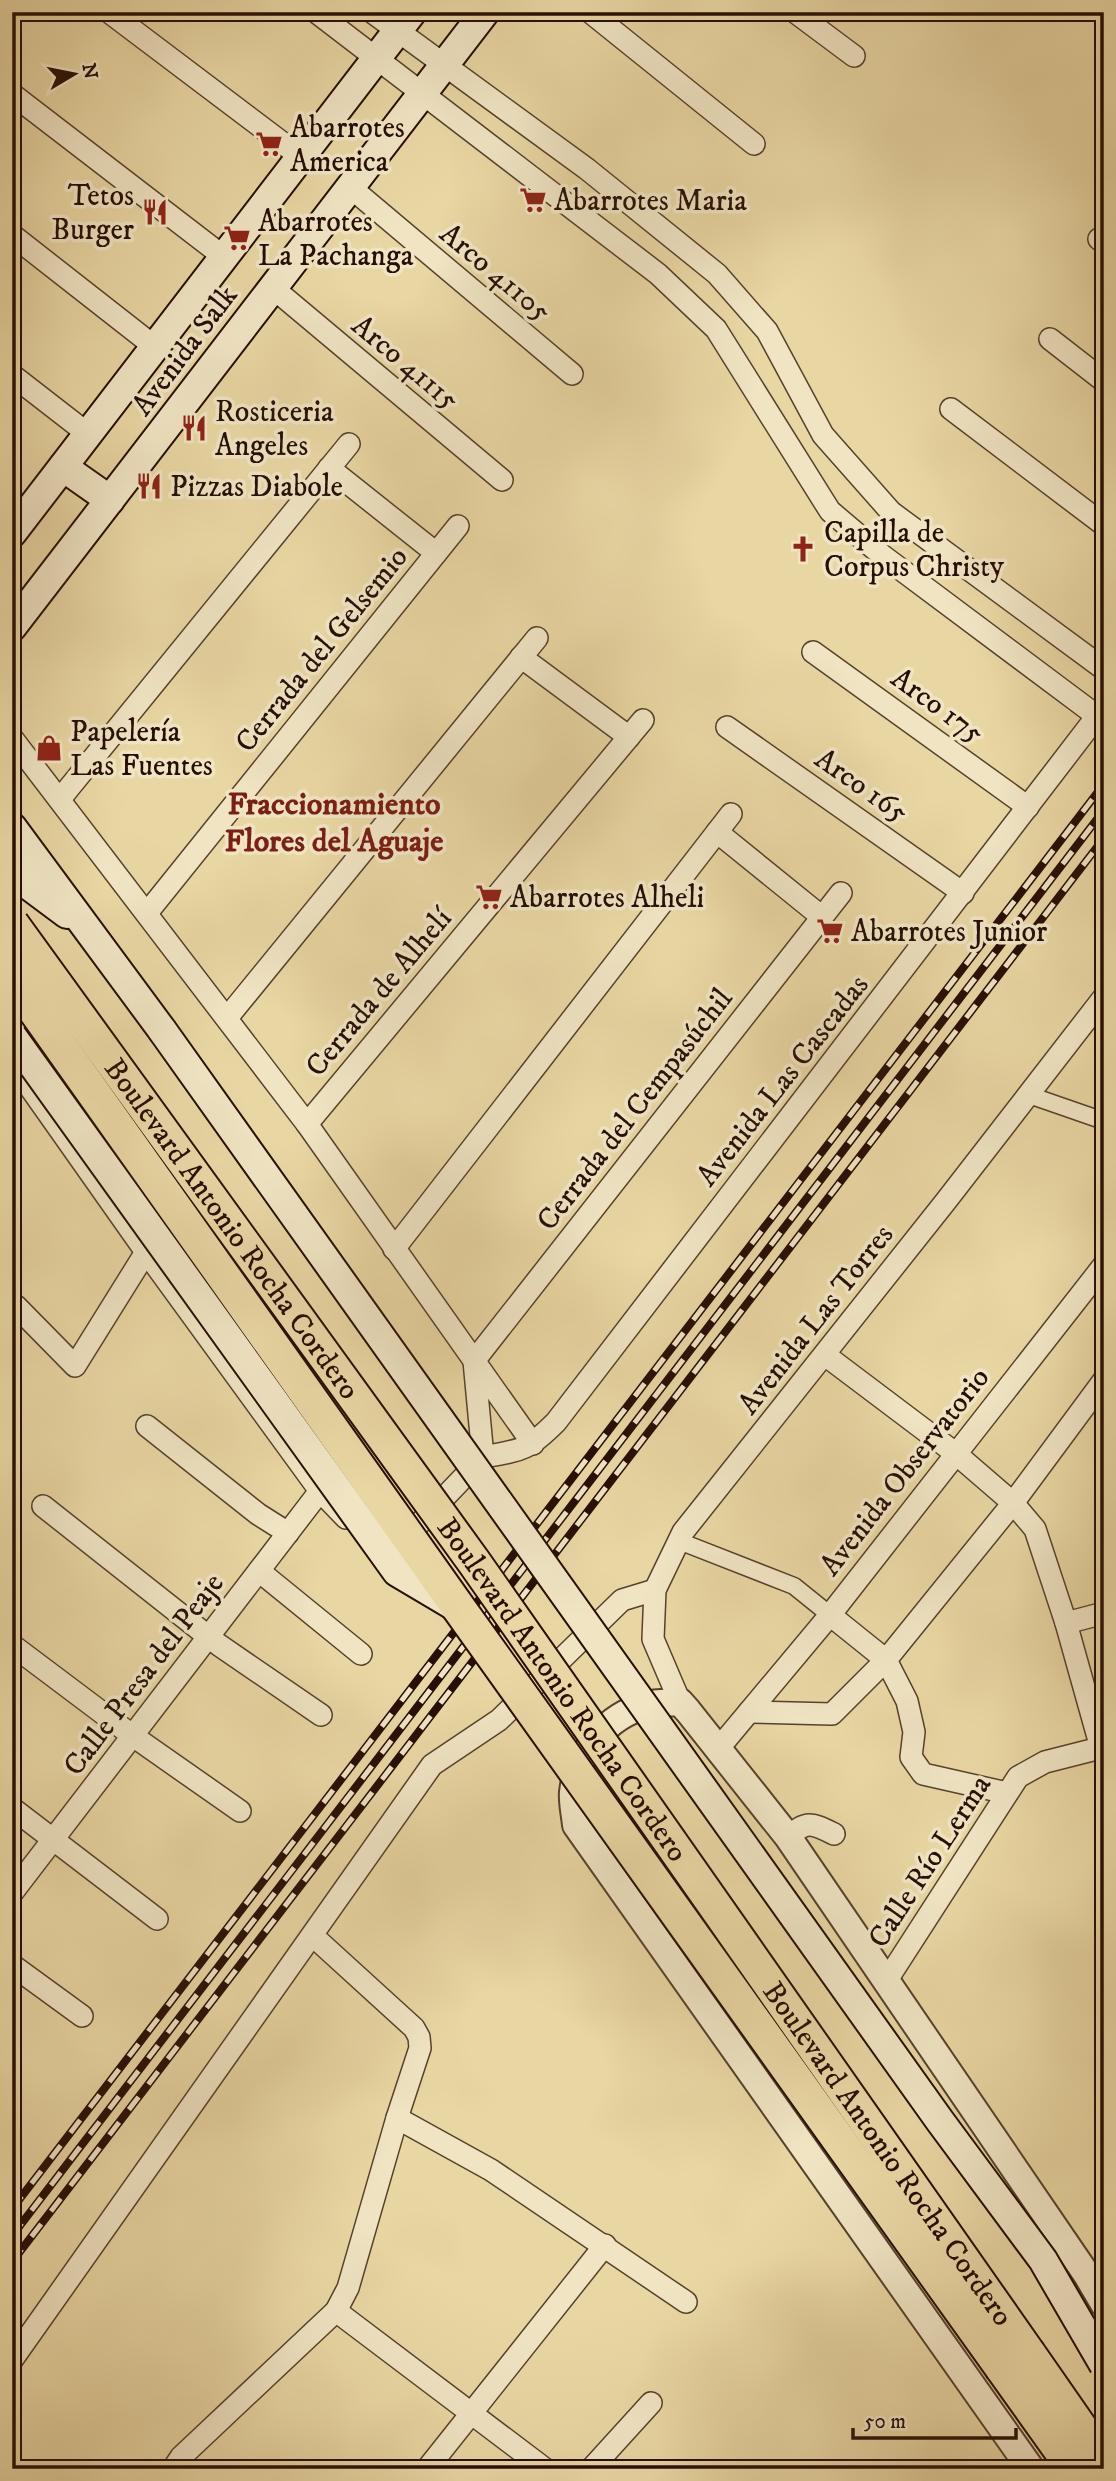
<svg xmlns="http://www.w3.org/2000/svg" width="1116" height="2481" font-family="'IM FELL DW Pica',serif">
	<style>
		.lines { fill: none; stroke-linecap: round; stroke-linejoin: round }
		.pedestrian-casing { stroke: #57412c; stroke-width: 19 }
		.minor-casing { stroke: #57412c; stroke-width: 24 }
		.tertiary-casing { stroke: #57412c; stroke-width: 30 }
		.secondary-casing { stroke: #270f05; stroke-width: 32 }
		.trunk-casing { stroke: #270f05; stroke-width: 37 }
		.pedestrian { stroke: #f0e4c3; stroke-width: 16 }
		.minor { stroke: #f0e4c3; stroke-width: 21 }
		.tertiary { stroke: #f0e4c3; stroke-width: 26 }
		.secondary { stroke: #f0e4c3; stroke-width: 28 }
		.trunk { stroke: #e8d6a3; stroke-width: 33 }
		.rail-casing { stroke: #270f05; stroke-width: 8 }
		.rail { stroke: #f0e4c3; stroke-width: 5; stroke-dasharray: 16; stroke-linecap: butt }
		.secondary-bridge-casing { stroke: #270f05; stroke-width: 32; stroke-linecap: butt }
		.trunk-bridge-casing { stroke: #270f05; stroke-width: 37; stroke-linecap: butt }
		.secondary-bridge { stroke: #f0e4c3; stroke-width: 28 }
		.trunk-bridge { stroke: #e8d6a3; stroke-width: 33 }
		.labels { text-anchor: middle; stroke-width: 7; stroke-linejoin: round; paint-order: stroke }
		.poi-label { font-size: 30px; fill: #270f05; stroke: #f0e4c3; text-anchor: start }
		.street-label { font-size: 30px; fill: #270f05; stroke: #f0e4c3 }
		.neighbourhood-label { font-size: 32px; font-weight: bold; fill: #7a1f14; stroke: #f0e4c3 }
	</style>
	<rect width="100%" height="100%" fill="#e8d6a3"/>
	<filter id="stains"><feTurbulence type="fractalNoise" baseFrequency=".00286" numOctaves="4"/><feColorMatrix values="0 0 0 0 .2 0 0 0 0 .09 0 0 0 0 .02 0 0 0 .5 -.17"/></filter>
	<radialGradient id="worn" r=".72"><stop offset=".6" stop-color="#630" stop-opacity="0"/><stop offset="1" stop-color="#630" stop-opacity=".3"/></radialGradient>
	<g class="lines">
		<!-- pedestrian casing -->
		<g class="pedestrian-casing">
			<g id="pedestrian">
				<polyline points="1029,1095 1104,1121"/>
				<polyline points="679,1541 794,1586 830,1615"/>
			</g>
		</g>
		<!-- minor casing -->
		<g class="minor-casing">
			<g id="minor">
				<polyline points="109,12 301,157"/>
				<polyline points="316,12 658,274 716,329 830,511 883,556 1097,716"/>
				<polyline points="372,12 587,169 717,274 767,331 823,435 891,512 1104,669"/>
				<polyline points="590,12 754,144"/>
				<polyline points="795,12 854,56"/>
				<polyline points="12,94 224,257"/>
				<polyline points="350,187 572,374"/>
				<polyline points="12,235 155,347"/>
				<polyline points="1099,239 1104,243"/>
				<polyline points="273,288 502,480"/>
				<polyline points="1050,339 1104,381"/>
				<polyline points="12,375 88,434"/>
				<polyline points="951,409 1104,525"/>
				<polyline points="329,468 436,553"/>
				<polyline points="813,652 1028,807"/>
				<polyline points="521,657 629,737"/>
				<polyline points="727,727 963,893"/>
				<polyline points="12,738 307,1124 533,1444"/>
				<polyline points="60,799 349,444"/>
				<polyline points="717,832 822,917"/>
				<polyline points="147,913 458,526"/>
				<polyline points="227,1018 537,638"/>
				<polyline points="12,1062 146,1252 320,1491 346,1518"/>
				<polyline points="307,1124 643,720"/>
				<polyline points="394,1249 731,814"/>
				<polyline points="16,1306 75,1366 146,1252"/>
				<polyline points="825,1355 955,1453 1013,1503 1035,1529 1066,1623 1101,1748"/>
				<polyline points="147,1426 258,1514 288,1533"/>
				<path d="M483 1457C523 1450 528 1450 556 1422L1104 707"/>
				<polyline points="43,1506 219,1645 321,1715"/>
				<polyline points="395,1537 418,1525 483,1457 474,1361 841,893"/>
				<polyline points="259,1571 361,1654"/>
				<polyline points="830,1615 886,1660 907,1701 914,1732 911,1757 923,1774 1007,1793"/>
				<polyline points="1066,1623 1104,1613"/>
				<polyline points="12,1645 133,1736 240,1811"/>
				<polyline points="680,1702 653,1639 655,1590 683,1532 946,1201 1104,997"/>
				<polyline points="749,1712 832,1714 886,1660 1013,1503 1104,1380"/>
				<polyline points="718,1749 830,1615 1104,1265"/>
				<polyline points="12,1808 157,1919"/>
				<path d="M788 1837C807 1820 812 1823 834 1834"/>
				<polyline points="12,1893 320,1491"/>
				<polyline points="12,1965 82,2016"/>
				<polyline points="885,1983 1018,1777 1045,1762 1104,1747"/>
				<polyline points="397,2118 491,2170 686,2302"/>
				<polyline points="336,2311 545,2469"/>
				<polyline points="12,2360 432,1765 499,1720 622,1600 655,1590"/>
				<polyline points="173,2469 181,2457 336,2311 348,2288 397,2118 420,2048 419,2037 414,2028 313,1936"/>
				<polyline points="427,2469 605,2245"/>
				<polyline points="591,2469 651,2403"/>
			</g>
		</g>
		<!-- tertiary casing -->
		<g class="tertiary-casing">
			<path id="tertiary" d="M1031 2469 576 1825C575 1814 572 1802 573 1792 578 1750 607 1716 647 1705 657 1702 670 1703 680 1702L688 1711 788 1837 1087 2275 1104 2304"/>
		</g>
		<!-- secondary casing -->
		<g class="secondary-casing">
			<g id="secondary">
				<polyline points="63,467 110,500"/>
				<polyline points="12,533 412,12"/>
				<polyline points="12,627 485,12"/>
				<polyline points="12,827 162,1030"/>
				<polyline points="12,873 67,914"/>
			</g>
		</g>
		<!-- trunk casing -->
		<g class="trunk-casing">
			<g id="trunk">
				<polyline points="1029,2354 1104,2462"/>
				<polyline points="1002,2368 1074,2469"/>
			</g>
		</g>
		<!-- pedestrian -->
		<use href="#pedestrian" class="pedestrian"/>
		<!-- minor -->
		<use href="#minor" class="minor"/>
		<!-- tertiary -->
		<use href="#tertiary" class="tertiary"/>
		<!-- secondary -->
		<use href="#secondary" class="secondary"/>
		<!-- trunk -->
		<use href="#trunk" class="trunk"/>
		<!-- rail casing -->
		<g class="rail-casing">
			<g id="rail">
				<polyline points="12,2209 1104,784"/>
				<polyline points="12,2236 1104,810"/>
				<polyline points="12,2262 1104,838"/>
			</g>
		</g>
		<!-- rail -->
		<use href="#rail" class="rail"/>
		<!-- secondary-bridge casing -->
		<g class="secondary-bridge-casing">
			<g id="secondary-bridge">
				<polyline points="162,1030 940,2121 1043,2260 1104,2365"/>
				<polyline points="12,1036 397,1572 456,1607"/>
			</g>
		</g>
		<!-- trunk-bridge casing -->
		<g class="trunk-bridge-casing">
			<g id="trunk-bridge">
				<path id="s1" d="M12 924 474 1562 1029 2354"/>
				<polyline points="12,978 458,1607 1002,2368"/>
			</g>
		</g>
		<!-- secondary-bridge -->
		<use href="#secondary-bridge" class="secondary-bridge"/>
		<!-- trunk-bridge -->
		<use href="#trunk-bridge" class="trunk-bridge"/>
	</g>
	<!-- icons -->
	<defs>
		<g id="supermarket-bare" transform="scale(2.1)"><path d="M-6-5.5h2.5l.6 2H6L4.5 2H-2.5L-4.4-4H-6ZM-1.5 3.2a1.3 1.3 0 1 0 .1 0ZM3 3.2a1.3 1.3 0 1 0 .1 0Z" fill="#8f2418" stroke="#f0e4c3" stroke-width="2.5" paint-order="stroke"/></g>
		<g id="restaurant-bare" transform="scale(2.1)"><path d="M-5-6h1v4h1v-4h1v4h1v-4h1v5L-1.5 .5V6h-2V.5L-5-1ZM5-6V6H3V1.5H1.5Q1.5-4 5-6Z" fill="#8f2418" stroke="#f0e4c3" stroke-width="2.5" paint-order="stroke"/></g>
		<g id="church-bare" transform="scale(2.1)"><path d="M-1.2-6h2.4v3.5h3.3v2.4h-3.3V6h-2.4V-.1h-3.3v-2.4h3.3Z" fill="#8f2418" stroke="#f0e4c3" stroke-width="2.5" paint-order="stroke"/></g>
		<g id="shop-bare" transform="scale(2.1)"><path d="M-5-2.5h2.3a2.7 3.5 0 0 1 5.4 0H5L5.5 6h-11ZM-1.5-2.5h3a1.5 2.3 0 0 0-3 0Z" fill="#8f2418" stroke="#f0e4c3" stroke-width="2.5" paint-order="stroke"/></g>
	</defs>
	<g fill-rule="evenodd">
		<use href="#supermarket-bare" x="269" y="144"/>
		<use href="#supermarket-bare" x="533" y="200"/>
		<use href="#restaurant-bare" x="155" y="212"/>
		<use href="#supermarket-bare" x="237" y="238"/>
		<use href="#restaurant-bare" x="194" y="428"/>
		<use href="#restaurant-bare" x="149" y="486"/>
		<use href="#church-bare" x="803" y="549"/>
		<use href="#shop-bare" x="49" y="748"/>
		<use href="#supermarket-bare" x="489" y="897"/>
		<use href="#supermarket-bare" x="830" y="931"/>
	</g>
	<g class="labels">
		<!-- poi labels -->
		<g class="poi-label">
			<text x="290" y="137">Abarrotes<tspan x="290" dy="34">America</tspan></text>
			<text x="134" y="205" text-anchor="end">Tetos<tspan x="134" dy="34">Burger</tspan></text>
			<text x="554" y="210">Abarrotes Maria</text>
			<text x="258" y="231">Abarrotes<tspan x="258" dy="34">La Pachanga</tspan></text>
			<text x="215" y="421">Rosticeria<tspan x="215" dy="34">Angeles</tspan></text>
			<text x="170" y="496">Pizzas Diabole</text>
			<text x="824" y="542">Capilla de<tspan x="824" dy="34">Corpus Christy</tspan></text>
			<text x="70" y="741">Papelería<tspan x="70" dy="34">Las Fuentes</tspan></text>
			<text x="510" y="907">Abarrotes Alheli</text>
			<text x="851" y="941">Abarrotes Junior</text>
		</g>
		<!-- street labels -->
		<g class="street-label">
			<text transform="translate(496 272) rotate(40)" y="10">Arco 41105</text>
			<text transform="translate(184 350) rotate(-53)" y="10">Avenida Salk</text>
			<text transform="translate(406 362) rotate(40)" y="10">Arco 41115</text>
			<text transform="translate(321 649) rotate(-51)" y="10">Cerrada del Gelsemio</text>
			<text transform="translate(938 705) rotate(36)" y="10">Arco 175</text>
			<text transform="translate(862 785) rotate(35)" y="10">Arco 165</text>
			<text transform="translate(378 992) rotate(-50)" y="10">Cerrada de Alhelí</text>
			<text transform="translate(782 1080) rotate(-52)" y="10">Avenida Las Cascadas</text>
			<text transform="translate(634 1109) rotate(-52)" y="10">Cerrada del Cempasúchil</text>
			<text dy="10" stroke="none"><textPath href="#s1" startOffset="376">Boulevard Antonio Rocha Cordero</textPath></text>
			<text transform="translate(815 1319) rotate(-52)" y="10">Avenida Las Torres</text>
			<text transform="translate(904 1471) rotate(-52)" y="10">Avenida Observatorio</text>
			<text transform="translate(143 1674) rotate(-53)" y="10">Calle Presa del Peaje</text>
			<text dy="10" stroke="none"><textPath href="#s1" startOffset="943">Boulevard Antonio Rocha Cordero</textPath></text>
			<text transform="translate(929 1861) rotate(-57)" y="10">Calle Río Lerma</text>
			<text dy="10" stroke="none"><textPath href="#s1" startOffset="1510">Boulevard Antonio Rocha Cordero</textPath></text>
		</g>
		<!-- neighbourhood labels -->
		<g class="neighbourhood-label">
			<text x="334" y="814">Fraccionamiento<tspan x="334" dy="37">Flores del Aguaje</tspan></text>
		</g>
	</g>
	<!-- margin -->
	<rect width="1116" height="2481" fill="none" stroke="#e8d6a3" stroke-width="42"/>
	<rect x="14" y="14" width="1088" height="2453" fill="none" stroke="#270f05" stroke-width="3.5"/>
	<rect x="21" y="21" width="1074" height="2439" fill="none" stroke="#270f05" stroke-width="2"/>
	<!-- north arrow -->
	<g transform="translate(74 74) rotate(80)" stroke="#f0e4c3" stroke-width="5" paint-order="stroke">
	<path d="M0-5L12 26L0 18L-12 26Z" fill="#270f05"/>
	<text y="-10" font-size="19" font-weight="bold" text-anchor="middle" fill="#270f05">N</text>
	</g>
	<!-- scale -->
	<path d="M853 2428v10h163v-10" fill="none" stroke="#270f05" stroke-width="3.5"/>
	<text x="864" y="2428" font-size="21" fill="#270f05" stroke="#f0e4c3" stroke-width="5" paint-order="stroke">50 m</text>
	<rect width="100%" height="100%" filter="url(#stains)"/>
	<rect width="100%" height="100%" fill="url(#worn)"/>
</svg>
